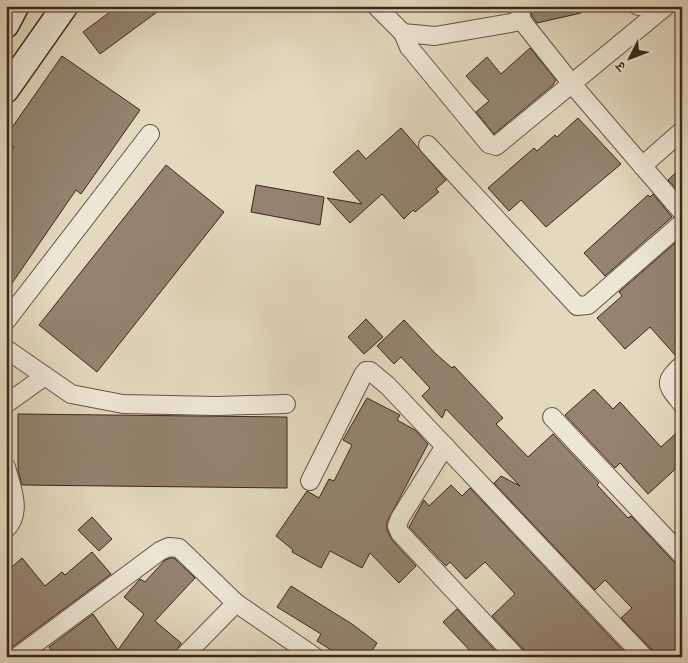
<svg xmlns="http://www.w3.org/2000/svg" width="688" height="663" font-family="'Old Standard TT','Noto Serif Devanagari',serif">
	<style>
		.building { fill: #938370; stroke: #3d251c }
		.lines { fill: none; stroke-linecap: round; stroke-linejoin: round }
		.street-casing { stroke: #665244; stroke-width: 20 }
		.secondary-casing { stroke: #3d251c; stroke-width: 28 }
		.street { stroke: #ece6d5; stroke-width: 18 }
		.secondary { stroke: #ece6d5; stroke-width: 25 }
	</style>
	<rect width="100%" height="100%" fill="#e2d9be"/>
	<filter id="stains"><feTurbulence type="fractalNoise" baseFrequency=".004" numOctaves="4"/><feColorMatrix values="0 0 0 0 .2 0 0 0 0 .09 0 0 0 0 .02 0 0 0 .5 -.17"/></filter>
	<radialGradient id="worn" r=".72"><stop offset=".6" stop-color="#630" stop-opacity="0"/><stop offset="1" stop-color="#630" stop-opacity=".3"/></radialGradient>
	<!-- building -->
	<g class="building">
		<polygon points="118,6 165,6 100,54 83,32"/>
		<polygon points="530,6 580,6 581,13 537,23 532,16"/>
		<polygon points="530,48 556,80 553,85 494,134 476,112 489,101 466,76 487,57 501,74"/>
		<polygon points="62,56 140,110 81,194 76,190 6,292 6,231 13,221 6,217 6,158 14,147 6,141 6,136"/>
		<polygon points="578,118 621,164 546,227 521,200 509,211 488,188 534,148 537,151 555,135 557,137"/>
		<polygon points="401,128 446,180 436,189 439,192 415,212 413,210 404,219 382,194 350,223 327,198 362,204 333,172 358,150 366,159"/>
		<polygon points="166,165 224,212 97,372 39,325"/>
		<polygon points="682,167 682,195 668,180"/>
		<polygon points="256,185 324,197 320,225 251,212"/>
		<polygon points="653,194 672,217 605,276 584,253 648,195 650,197"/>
		<polygon points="682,237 682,355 676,356 650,327 625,349 597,318 622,296 619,292"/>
		<polygon points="366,319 383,337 364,354 348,337"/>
		<polygon points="404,320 436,354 452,368 454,366 487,401 503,418 496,424 528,457 553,434 599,483 597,485 628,518 631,516 674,562 682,565 682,657 654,657 652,650 621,618 632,608 605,580 595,590 494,483 501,476 520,486 446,409 442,418 422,396 430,388 401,357 394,364 377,346"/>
		<polygon points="594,389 613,409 620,402 661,447 682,428 682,463 648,494 620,463 615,468 565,415"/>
		<polygon points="367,398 400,415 397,420 415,430 428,444 387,522 387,530 392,540 416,566 399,583 370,553 362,568 330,551 321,568 292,552 293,550 276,536 307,491 319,498 329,479 334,481 352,445 343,440"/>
		<polygon points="18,414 287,417 287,488 22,485 18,470"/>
		<polygon points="451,485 462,496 470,488 629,657 526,657 524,650 492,616 515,594 485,562 466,579 450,562 446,566 409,527 424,500 429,506"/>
		<polygon points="92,517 112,539 99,551 78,530"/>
		<polygon points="92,552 111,574 11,648 6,655 6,572 22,558 45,586 62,572 65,575"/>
		<polygon points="171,558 174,558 195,578 155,621 181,643 173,657 56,657 49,647 93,614 118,650 144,614 124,597 140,579 145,582 165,560"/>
		<polygon points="291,586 352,624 377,643 368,657 342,657 317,641 321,634 277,607"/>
		<polygon points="457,609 501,657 476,657 443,622"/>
	</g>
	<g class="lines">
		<!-- street casing -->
		<g class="street-casing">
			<g id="street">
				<polyline points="376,6 403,33 435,36 522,21 572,84 682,212"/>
				<polyline points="519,6 522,21"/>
				<polyline points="638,6 643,6"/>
				<polyline points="403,33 409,47 489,144 496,146 666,6"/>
				<polyline points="428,145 577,306 588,305 682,223"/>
				<polyline points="642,166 682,131"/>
				<polyline points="6,321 150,134"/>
				<polyline points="6,349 71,394 123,404 217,406 286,404"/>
				<path d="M682 365C663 383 666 384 682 404"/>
				<polyline points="6,404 45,376"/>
				<polyline points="552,417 682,555"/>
				<polyline points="445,446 400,518 397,526 400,533 516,657"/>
				<path d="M6 467C11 487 23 512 6 529"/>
				<polyline points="310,481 363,375 366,371 370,371 388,386 644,657"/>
				<polyline points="17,657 160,551 169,547 179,548 236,603"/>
				<polyline points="183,657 236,603 315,657"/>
			</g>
		</g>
		<!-- secondary casing -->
		<g class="secondary-casing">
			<g id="secondary">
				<polyline points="6,25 16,6"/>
				<polyline points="6,90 65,6"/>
			</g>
		</g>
		<!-- street -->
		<use href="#street" class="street"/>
		<!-- secondary -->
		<use href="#secondary" class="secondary"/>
	</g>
	<!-- margin -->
	<rect width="688" height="663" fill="none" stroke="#e2d9be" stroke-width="25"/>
	<rect x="8" y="8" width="673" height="648" fill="none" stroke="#3d251c" stroke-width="2.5"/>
	<rect x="12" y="12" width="663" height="638" fill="none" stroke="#3d251c"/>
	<!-- north arrow -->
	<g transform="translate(630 58) rotate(228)" stroke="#ece6d5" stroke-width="4" paint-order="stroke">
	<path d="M0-4L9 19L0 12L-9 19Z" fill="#3d251c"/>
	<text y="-8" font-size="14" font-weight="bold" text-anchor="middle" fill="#3d251c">उ</text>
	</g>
	<rect width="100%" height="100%" filter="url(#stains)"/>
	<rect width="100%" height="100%" fill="url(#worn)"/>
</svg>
